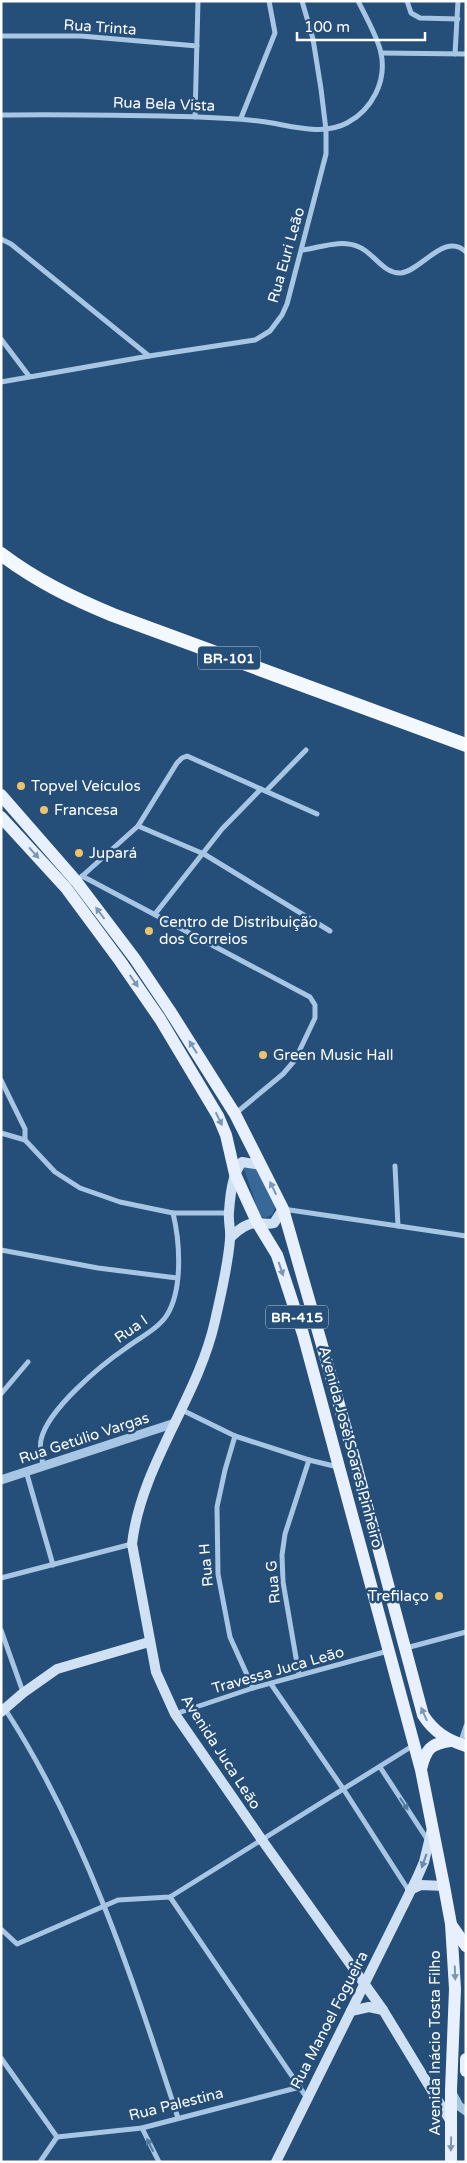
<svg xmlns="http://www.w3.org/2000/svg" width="467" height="2163" font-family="'Varela Round',sans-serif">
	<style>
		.green { fill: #386897 }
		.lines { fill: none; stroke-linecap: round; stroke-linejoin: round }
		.minor { stroke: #a7c6e4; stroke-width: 5 }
		.tertiary { stroke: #a7c6e4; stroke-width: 9 }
		.secondary { stroke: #d0e1f4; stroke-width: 10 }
		.primary { stroke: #e7f0fc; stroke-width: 12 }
		.trunk { stroke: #f3f8fe; stroke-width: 14 }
		.oneway { fill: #7c97b4 }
		.oneway2 { fill: #52789e }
		.oneway3 { fill: #6989aa }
		.poi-dot { fill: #edc26c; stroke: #254e79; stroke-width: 2 }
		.labels { text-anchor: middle; stroke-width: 5; stroke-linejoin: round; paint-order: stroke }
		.shield { fill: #254e79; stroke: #becad7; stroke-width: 1 }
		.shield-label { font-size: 14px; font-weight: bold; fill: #fff }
		.street-label { font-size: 15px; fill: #fff; stroke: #254e79 }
		.poi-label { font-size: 15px; fill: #fff; stroke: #254e79; text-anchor: start }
	</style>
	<rect width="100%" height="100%" fill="#254e79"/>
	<!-- green -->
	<polygon class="green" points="246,1166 256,1167 276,1206 272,1215 265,1218 260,1216 244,1169"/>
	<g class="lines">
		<!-- minor -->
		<g class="minor">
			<polyline points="407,1 411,13 420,18 458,19"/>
			<polyline points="1,36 81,36 197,46"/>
			<polyline points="381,53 466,54"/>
			<polyline points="455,54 458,1"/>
			<path d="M1 115C56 114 110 115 164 116 198 117 232 117 266 122 292 126 323 136 347 123 372 110 387 81 381 53 378 38 365 15 358 1"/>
			<polyline points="195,117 198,1"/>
			<polyline points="241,118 275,33 269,1"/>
			<polyline points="1,239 11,244 149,356"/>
			<path d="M303 250C322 247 341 239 359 247 374 253 383 274 401 273 421 271 445 231 466 252"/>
			<polyline points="1,339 29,376"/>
			<polyline points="1,382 149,356 255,340 270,331 282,315 287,304 326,154 326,130 321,89 313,39 302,1"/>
			<polyline points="266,791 306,750"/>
			<polyline points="138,826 204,854 330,931"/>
			<polyline points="82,876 310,997 315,1005 315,1018 295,1060 283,1074 236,1113"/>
			<polyline points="80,878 138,826 177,763 182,758 187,756 317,814"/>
			<polyline points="155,914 222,829 261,789"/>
			<polyline points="1,1080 25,1129 25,1140"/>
			<polyline points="1,1133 25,1140 55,1172 80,1188 120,1202 173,1213"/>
			<polyline points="395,1166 398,1226"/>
			<polyline points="283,1209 466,1236"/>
			<polyline points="1,1250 98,1268 177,1278"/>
			<polyline points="1,1394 28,1362"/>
			<polyline points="182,1410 235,1436 309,1460 338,1467"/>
			<polyline points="235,1436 225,1470 217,1507 218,1574 230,1637 253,1688"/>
			<path d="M43 1466C42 1457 39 1448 41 1440 47 1410 101 1365 126 1348 139 1338 158 1329 167 1315 183 1289 180 1242 173 1213H229"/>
			<polyline points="26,1471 53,1565"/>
			<polyline points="1,1578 132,1544"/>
			<polyline points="1,1630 23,1692"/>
			<polyline points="406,1648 466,1632"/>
			<polyline points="299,1675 283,1582 282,1555 285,1534 309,1460"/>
			<polyline points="271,1684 344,1790 409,1891"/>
			<path d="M5 1709C86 1834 132 1977 178 2118"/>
			<polyline points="175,1714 253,1688 388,1651"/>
			<polyline points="460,1744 466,1726"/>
			<polyline points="380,1767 429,1842"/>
			<polyline points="170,1897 307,2098"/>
			<polyline points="1,1929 17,1944 118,1900 170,1897 414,1745"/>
			<polyline points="1,2058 57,2137"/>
			<polyline points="142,2128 159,2162"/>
			<polyline points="57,2137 142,2128 300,2087"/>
			<polyline points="40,2162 57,2137"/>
		</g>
		<!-- tertiary -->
		<g class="tertiary">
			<polyline points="1,1480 175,1423"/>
			<polyline points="452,2093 459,2106 466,2111"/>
		</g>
		<!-- secondary -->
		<g class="secondary">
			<path d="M261 1165 242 1162C232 1174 230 1197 229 1212 228 1221 231 1230 230 1239 228 1266 221 1294 215 1321 198 1398 141 1465 132 1544L156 1672 175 1714 262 1840 383 2010 451 2122"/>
			<path d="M231 1237C238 1230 247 1222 258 1223 264 1223 268 1225 274 1223L283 1209"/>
			<polyline points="1,1712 23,1693 57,1669 149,1642"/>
			<polyline points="410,1890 421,1885 444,1886"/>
			<polyline points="351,2011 369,2007 383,2010"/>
			<polyline points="276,2162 417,1878 424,1862 432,1829"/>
		</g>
		<!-- primary -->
		<g class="primary">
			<path d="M1 795 76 881 135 959 170 1011 235 1114 283 1209 352 1450 423 1715C434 1732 447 1740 466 1746"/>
			<polyline points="1,817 66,888 120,961 160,1019 218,1116 226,1135 235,1174 257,1222 277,1255 303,1334 421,1770 444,1886 451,1924 455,1989 451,2090 451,2162"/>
			<path d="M421 1769C426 1749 430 1744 450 1741"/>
			<polyline points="452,1926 466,1946"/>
			<polyline points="466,2059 466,2071"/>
		</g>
		<!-- trunk -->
		<path class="trunk" d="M1 554C37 581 72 598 113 615L466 745"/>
	</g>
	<!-- one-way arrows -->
	<defs><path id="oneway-solid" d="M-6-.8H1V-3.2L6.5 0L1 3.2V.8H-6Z" transform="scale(1.25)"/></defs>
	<g class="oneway">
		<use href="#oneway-solid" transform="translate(34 853) rotate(48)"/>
		<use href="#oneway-solid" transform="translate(100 913) rotate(-127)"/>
		<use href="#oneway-solid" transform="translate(134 981) rotate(55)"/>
		<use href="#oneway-solid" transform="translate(193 1047) rotate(-122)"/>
		<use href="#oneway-solid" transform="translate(219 1119) rotate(64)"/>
		<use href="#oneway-solid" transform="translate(273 1188) rotate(-116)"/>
		<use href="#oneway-solid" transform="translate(281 1269) rotate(71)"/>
		<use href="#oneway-solid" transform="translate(424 1714) rotate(-114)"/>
		<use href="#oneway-solid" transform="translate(455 1973) rotate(88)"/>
		<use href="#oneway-solid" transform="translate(451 2144) rotate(91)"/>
	</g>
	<g class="oneway2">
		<use href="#oneway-solid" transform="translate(404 1804) rotate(57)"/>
		<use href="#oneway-solid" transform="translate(150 2145) rotate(-116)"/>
	</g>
	<use class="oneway3" href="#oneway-solid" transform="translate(424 1861) rotate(110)"/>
	<!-- markers -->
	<g class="poi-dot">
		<circle cx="21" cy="786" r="5"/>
		<circle cx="44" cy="810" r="5"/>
		<circle cx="79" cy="853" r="5"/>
		<circle cx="149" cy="931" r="5"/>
		<circle cx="263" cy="1055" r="5"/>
		<circle cx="439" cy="1596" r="5"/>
	</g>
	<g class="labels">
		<!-- shield labels -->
		<g class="shield">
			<rect x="198" y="646.5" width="62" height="23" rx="4"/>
			<rect x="266" y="1305.5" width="62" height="23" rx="4"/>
		</g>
		<g class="shield-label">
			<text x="229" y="663">BR-101</text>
			<text x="297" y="1322">BR-415</text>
		</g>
		<!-- street labels -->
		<g class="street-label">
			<text transform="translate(100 27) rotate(4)" y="5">Rua Trinta</text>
			<text transform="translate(164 104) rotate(2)" y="5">Rua Bela Vista</text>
			<text transform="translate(286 255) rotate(-74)" y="5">Rua Euri Leão</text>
			<text transform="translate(131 1329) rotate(-35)" y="5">Rua I</text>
			<text transform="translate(84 1438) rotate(-18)" y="5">Rua Getúlio Vargas</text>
			<text transform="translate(351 1447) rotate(75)" y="5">Avenida José Soares Pinheiro</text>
			<text transform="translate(206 1565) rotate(-95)" y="5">Rua H</text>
			<text transform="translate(273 1582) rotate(-95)" y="5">Rua G</text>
			<text transform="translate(278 1670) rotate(-16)" y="5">Travessa Juca Leão</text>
			<text transform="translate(221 1752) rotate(57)" y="5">Avenida Juca Leão</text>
			<text transform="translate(329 2020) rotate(-63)" y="5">Rua Manoel Fogueira</text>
			<text transform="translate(435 2043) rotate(-90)" y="5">Avenida Inácio Tosta Filho</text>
			<text transform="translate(176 2104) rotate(-14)" y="5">Rua Palestina</text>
		</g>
		<!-- poi labels -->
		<g class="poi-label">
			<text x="31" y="791">Topvel Veículos</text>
			<text x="54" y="815">Francesa</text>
			<text x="89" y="858">Jupará</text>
			<text x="159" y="927">Centro de Distribuição<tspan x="159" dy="17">dos Correios</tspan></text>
			<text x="273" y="1060">Green Music Hall</text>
			<text x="429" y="1601" text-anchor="end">Trefilaço</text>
		</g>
	</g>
	<!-- border -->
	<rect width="467" height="2163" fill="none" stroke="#ffffff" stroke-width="5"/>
	<!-- scale -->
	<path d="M297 32v8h128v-8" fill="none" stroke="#ffffff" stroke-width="2.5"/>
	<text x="304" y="32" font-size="15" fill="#ffffff" stroke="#254e79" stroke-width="4" paint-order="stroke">100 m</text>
</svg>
